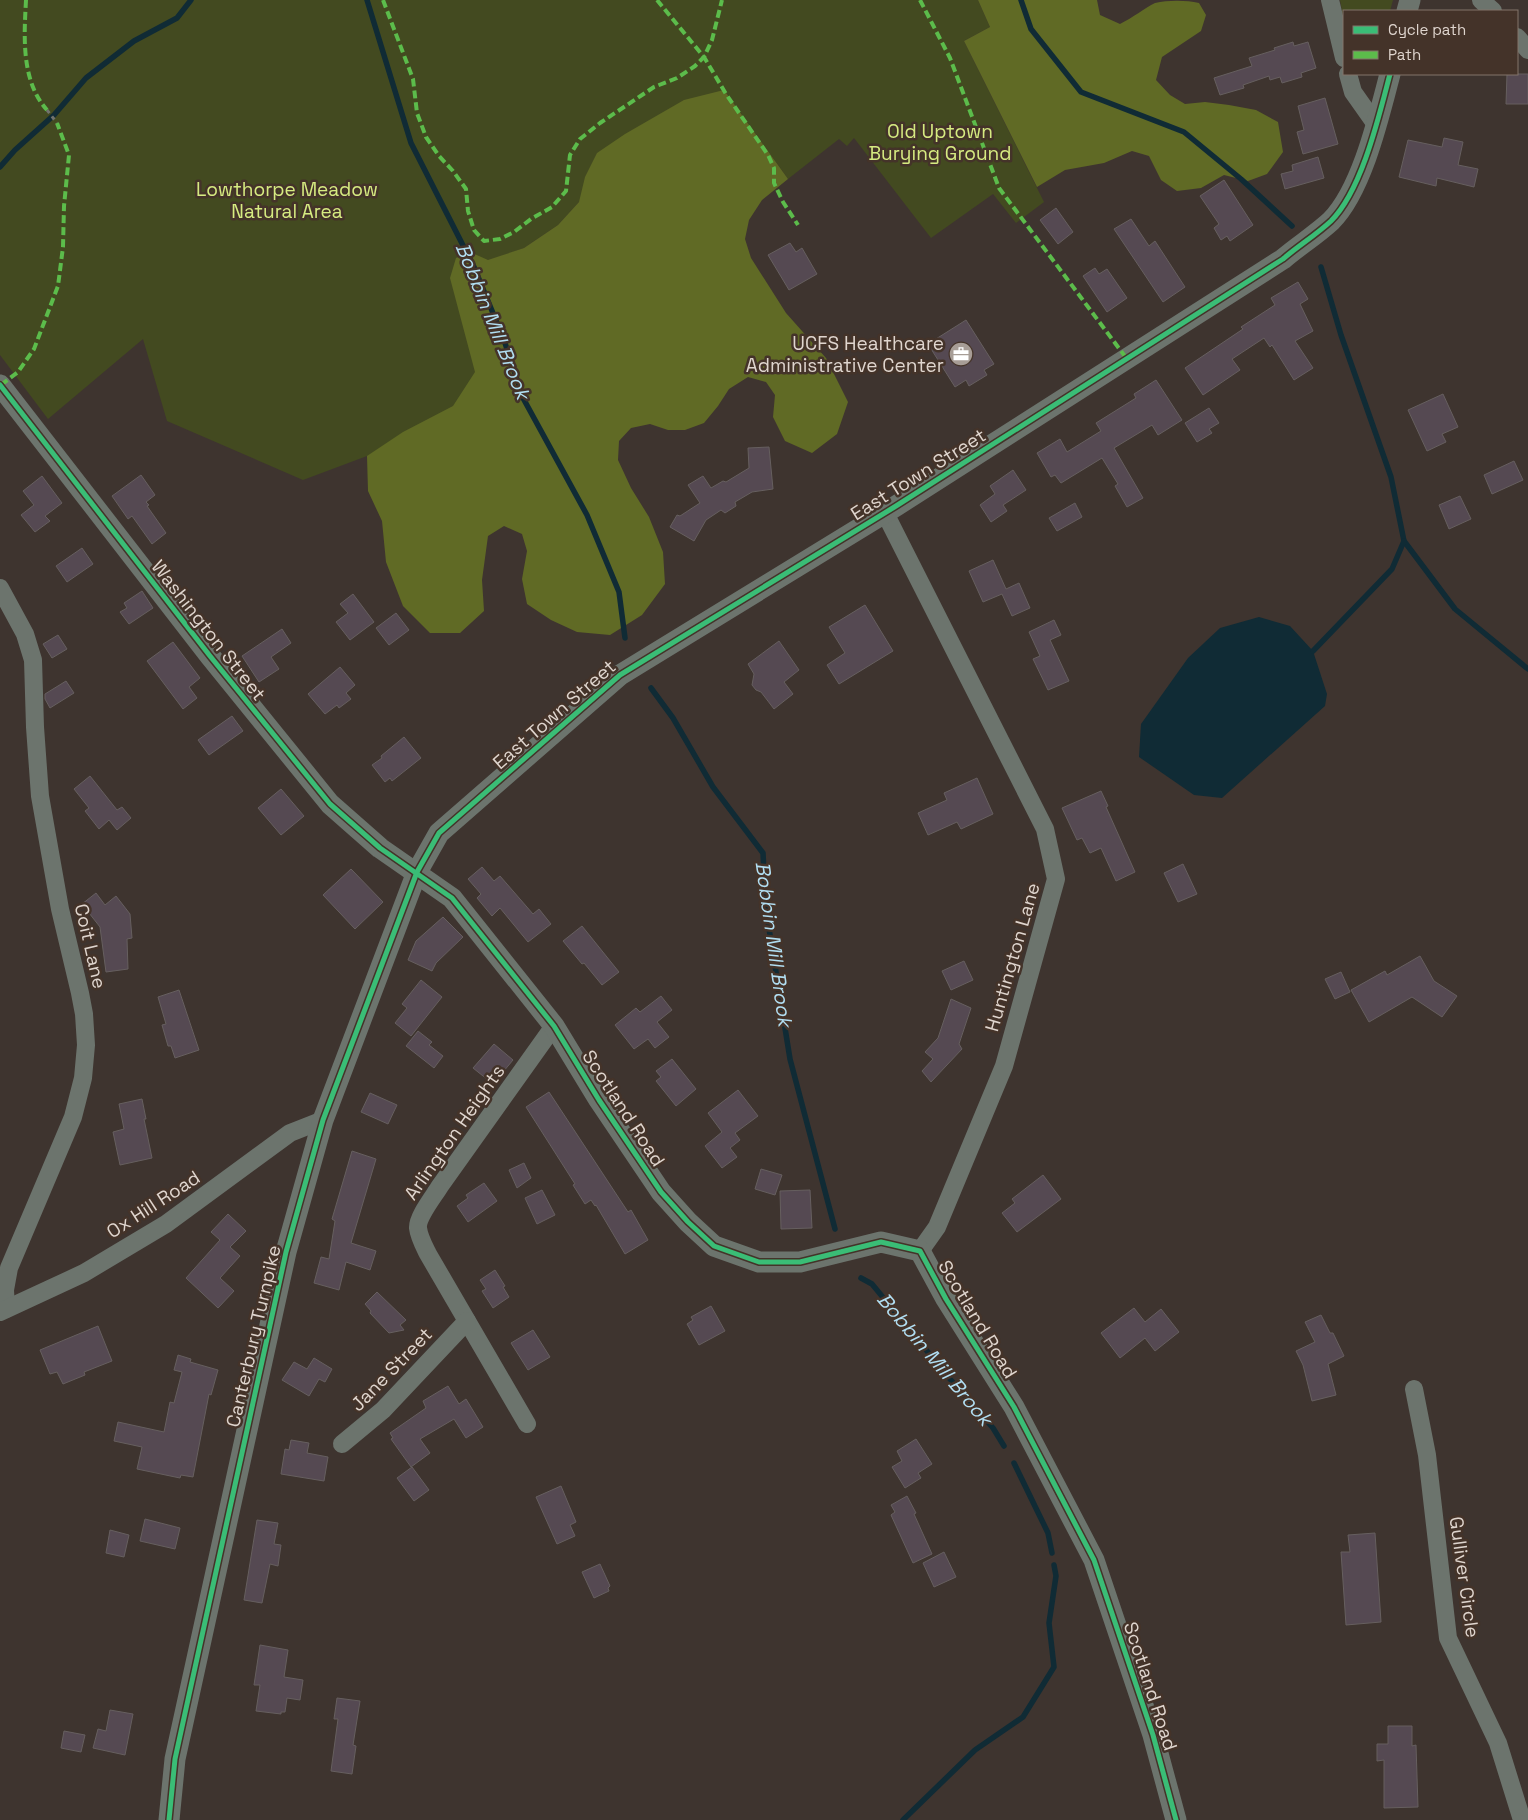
<svg xmlns="http://www.w3.org/2000/svg" width="1528" height="1820" font-family="'Space Grotesk',sans-serif">
	<style>
		.green { fill: #434a20 }
		.forest { fill: #606a25 }
		.water { fill: #102b35 }
		.lines { fill: none; stroke-linecap: round; stroke-linejoin: round }
		.stream { stroke: #102b35; stroke-width: 5.5 }
		.building { fill: #554952; stroke: #665f5f }
		.path { stroke: #71736e; stroke-width: 3; stroke-dasharray: 4 4; stroke-linecap: butt }
		.minor { stroke: #6c746d; stroke-width: 18 }
		.tertiary { stroke: #6c746d; stroke-width: 21 }
		.quiet { stroke: #5cbc4b; stroke-width: 4; stroke-dasharray: 8 4; stroke-linecap: butt }
		.cycleway-casing { stroke: #443329; stroke-width: 8 }
		.cycleway { stroke: #3abd76; stroke-width: 5 }
		.labels { text-anchor: middle; stroke-width: 5; stroke-linejoin: round; paint-order: stroke }
		.park-label { font-size: 19px; fill: #d6eb81; stroke: #443329 }
		.poi-label { font-size: 19px; fill: #dfd5ce; stroke: #443329; text-anchor: end }
		.street-label { font-size: 19px; fill: #dfd5ce; stroke: #443329 }
		.water-label { font-size: 20px; font-style: italic; fill: #b1def2; stroke: #443329 }
	</style>
	<rect width="100%" height="100%" fill="#3e342f"/>
	<!-- green -->
	<g class="green">
		<polygon points="0,0 978,0 990,27 964,41 1044,202 1016,223 993,194 931,238 854,138 847,146 839,139 788,179 724,90 579,202 558,225 524,248 493,259 506,326 413,525 367,456 303,480 167,421 143,339 48,419 0,355"/>
		<polygon points="1340,0 1393,0 1390,11 1344,11 1344,21"/>
	</g>
	<!-- forest -->
	<g class="forest">
		<path d="M978 0H1097L1100 15 1120 24C1132 18 1145 8 1155 3 1168 0 1186 0 1199 3L1206 15 1201 31 1162 57 1156 80 1170 95 1185 104 1205 102 1229 105 1256 110 1278 122 1283 152 1267 174 1248 181 1224 175 1201 188 1177 191 1161 180 1149 156 1132 151 1104 163 1065 170 1037 187 964 41 990 27Z"/>
		<polygon points="724,90 788,179 762,200 749,220 745,239 751,258 786,313 826,358 848,402 837,434 812,453 785,441 773,417 775,395 766,382 748,377 729,389 718,406 704,423 685,430 668,430 650,424 631,428 619,441 618,460 631,488 649,517 663,552 665,584 642,615 610,635 577,632 551,620 527,604 522,579 527,551 522,534 504,526 488,536 482,580 484,611 460,633 430,633 403,606 386,562 382,521 368,491 367,456 403,432 453,406 475,372 450,278 456,258 470,252 488,260 524,248 558,225 579,202 585,177 597,153 625,134 684,100"/>
	</g>
	<!-- water -->
	<polygon class="water" points="1259,617 1290,626 1313,651 1327,694 1325,706 1222,798 1194,795 1139,757 1141,724 1188,658 1220,628"/>
	<g class="lines">
		<!-- stream -->
		<g class="stream">
			<polyline points="367,0 411,143 474,267 504,340 523,398 587,515 619,592 625,638"/>
			<polyline points="1021,0 1031,29 1081,92 1184,132 1241,179 1292,226"/>
			<polyline points="0,167 15,150 54,115 86,78 134,41 177,18 191,0"/>
			<polyline points="1321,267 1341,335 1391,477 1404,541 1455,609 1528,669"/>
			<polyline points="1313,651 1392,569 1404,541"/>
			<polyline points="651,688 673,718 713,787 763,853 766,910 790,1059 835,1229"/>
			<polyline points="861,1278 872,1284 950,1379 993,1428 1004,1446"/>
			<polyline points="1014,1463 1048,1533 1052,1553"/>
			<polyline points="903,1820 975,1750 1023,1717 1054,1667 1049,1623 1056,1576 1054,1565"/>
		</g>
	</g>
	<!-- building -->
	<g class="building">
		<polygon points="1293,42 1294,46 1308,42 1316,68 1301,73 1302,77 1282,83 1280,77 1270,80 1269,76 1243,85 1244,88 1220,95 1214,78 1252,66 1249,58 1275,50 1274,48"/>
		<polygon points="1507,74 1528,74 1528,104 1506,104"/>
		<polygon points="1325,98 1338,144 1303,154 1297,132 1304,130 1298,106"/>
		<polygon points="1444,138 1463,142 1458,165 1478,169 1474,187 1437,178 1436,186 1399,177 1408,140 1442,147"/>
		<polygon points="1318,157 1324,178 1285,189 1281,174 1293,171 1292,165"/>
		<polygon points="1224,180 1253,225 1230,241 1227,236 1221,240 1214,228 1219,224 1200,196"/>
		<polygon points="1056,208 1073,232 1058,244 1040,220"/>
		<polygon points="1131,219 1149,246 1155,241 1185,287 1163,302 1114,229"/>
		<polygon points="790,243 796,252 802,248 817,274 789,290 768,255"/>
		<polygon points="1095,268 1099,274 1107,269 1127,298 1107,312 1083,276"/>
		<polygon points="1298,282 1308,299 1300,304 1313,331 1295,341 1313,368 1294,380 1272,345 1270,347 1264,338 1232,359 1240,370 1203,395 1185,368 1243,329 1241,327 1275,305 1271,298"/>
		<polygon points="966,320 994,364 984,370 987,375 969,386 966,380 955,387 928,344"/>
		<polygon points="1156,380 1182,420 1158,435 1152,425 1114,448 1143,498 1127,507 1115,486 1118,484 1102,458 1061,483 1055,475 1051,477 1037,453 1060,439 1067,452 1101,431 1096,423 1136,398 1134,394"/>
		<polygon points="1443,394 1458,427 1442,434 1446,442 1427,451 1408,410"/>
		<polygon points="1209,408 1219,423 1209,429 1212,433 1197,442 1185,423"/>
		<polygon points="769,447 773,489 752,492 735,502 736,506 725,513 721,510 706,520 694,541 670,527 677,515 680,516 700,503 688,485 703,476 711,488 723,481 726,482 749,468 748,448"/>
		<polygon points="1514,461 1523,480 1492,494 1484,475"/>
		<polygon points="1013,470 1026,490 1003,505 1007,511 991,522 980,505 995,494 990,486"/>
		<polygon points="141,475 155,495 146,502 149,505 147,506 166,533 152,544 132,516 128,519 112,496"/>
		<polygon points="42,476 62,503 45,516 50,521 35,532 21,515 34,505 23,491"/>
		<polygon points="1460,496 1471,519 1449,529 1439,505"/>
		<polygon points="1075,503 1082,517 1057,531 1049,518"/>
		<polygon points="82,548 93,564 67,582 56,566"/>
		<polygon points="993,560 1006,589 1019,583 1030,608 1012,616 1002,594 983,602 969,571"/>
		<polygon points="142,591 153,608 129,624 120,612 127,608 124,603"/>
		<polygon points="353,594 374,622 350,640 336,622 348,613 340,604"/>
		<polygon points="865,605 893,651 839,684 827,665 845,653 829,627"/>
		<polygon points="396,613 409,630 389,645 376,628"/>
		<polygon points="1054,620 1061,635 1050,640 1069,681 1048,690 1033,659 1040,656 1029,632"/>
		<polygon points="282,629 291,643 271,657 279,669 259,682 242,656"/>
		<polygon points="58,635 67,649 52,658 43,644"/>
		<polygon points="779,641 799,670 784,682 793,694 774,709 761,692 756,690 752,685 754,674 748,664"/>
		<polygon points="173,642 200,678 189,687 197,698 183,709 147,661"/>
		<polygon points="340,667 355,685 346,693 351,699 339,708 337,705 325,714 308,694"/>
		<polygon points="66,681 74,693 50,708 45,699 45,694"/>
		<polygon points="232,716 243,731 209,755 198,740"/>
		<polygon points="404,737 421,758 392,781 390,778 385,782 372,765 382,758 381,756"/>
		<polygon points="90,776 117,810 122,807 131,818 117,830 109,820 99,829 85,811 89,808 74,789"/>
		<polygon points="977,778 993,814 961,829 957,822 928,835 918,813 947,800 944,793"/>
		<polygon points="281,789 304,816 281,835 258,808"/>
		<polygon points="1101,791 1108,806 1106,807 1135,872 1116,881 1101,848 1090,853 1082,838 1077,840 1062,808"/>
		<polygon points="1183,864 1197,894 1178,902 1164,873"/>
		<polygon points="482,867 494,881 500,876 533,914 539,909 551,924 528,942 500,908 492,916 477,898 481,894 468,879"/>
		<polygon points="351,869 383,902 355,929 323,895"/>
		<polygon points="96,893 105,905 116,896 130,914 132,938 127,939 128,969 106,972 100,927 82,904"/>
		<polygon points="443,917 463,937 436,963 432,971 408,960 416,941"/>
		<polygon points="582,926 619,972 602,985 584,963 582,964 563,941"/>
		<polygon points="1420,956 1434,981 1457,996 1442,1017 1412,997 1369,1022 1351,990 1385,971 1387,975"/>
		<polygon points="964,961 973,980 951,990 942,971"/>
		<polygon points="1341,972 1350,992 1335,999 1325,979"/>
		<polygon points="421,980 442,997 411,1036 395,1023 407,1008 402,1004"/>
		<polygon points="179,990 199,1050 175,1058 171,1046 168,1046 162,1025 166,1024 158,997"/>
		<polygon points="661,996 672,1010 657,1022 669,1037 655,1048 648,1039 634,1049 615,1025 636,1008 640,1012"/>
		<polygon points="951,999 971,1008 959,1044 962,1049 931,1082 922,1071 933,1059 925,1052 938,1038"/>
		<polygon points="418,1031 432,1042 429,1045 443,1056 434,1068 406,1046"/>
		<polygon points="494,1044 513,1060 493,1084 473,1068"/>
		<polygon points="672,1059 696,1089 676,1106 656,1081 661,1077 656,1071"/>
		<polygon points="738,1090 758,1116 735,1133 740,1140 730,1148 737,1157 722,1168 705,1146 722,1132 708,1113"/>
		<polygon points="549,1092 628,1212 631,1210 648,1240 625,1254 596,1205 595,1206 591,1200 585,1204 573,1185 575,1184 526,1107"/>
		<polygon points="370,1093 397,1105 388,1124 361,1112"/>
		<polygon points="142,1099 146,1119 144,1119 152,1158 120,1165 113,1132 124,1129 119,1104"/>
		<polygon points="352,1151 376,1159 351,1243 376,1251 370,1270 346,1262 339,1290 314,1283 321,1257 329,1259 335,1221 332,1219"/>
		<polygon points="524,1163 531,1178 517,1188 509,1170"/>
		<polygon points="761,1169 782,1175 775,1195 755,1189"/>
		<polygon points="1043,1175 1061,1199 1017,1232 1002,1213 1015,1203 1012,1199"/>
		<polygon points="484,1183 497,1201 468,1222 457,1206 468,1198 466,1195"/>
		<polygon points="542,1190 555,1215 537,1224 525,1198"/>
		<polygon points="810,1190 812,1228 781,1229 780,1191"/>
		<polygon points="228,1214 246,1231 230,1247 240,1256 220,1278 234,1291 218,1308 186,1278 220,1240 211,1232"/>
		<polygon points="495,1270 505,1286 503,1287 509,1297 493,1308 482,1291 486,1289 480,1280"/>
		<polygon points="377,1292 406,1320 400,1325 404,1330 389,1333 370,1313 371,1311 365,1304"/>
		<polygon points="711,1306 725,1331 699,1345 687,1324 693,1320 691,1317"/>
		<polygon points="1134,1308 1145,1322 1161,1309 1179,1332 1155,1351 1145,1338 1120,1358 1101,1333"/>
		<polygon points="1321,1315 1330,1333 1333,1333 1344,1356 1328,1364 1336,1395 1312,1401 1303,1365 1296,1351 1315,1342 1305,1322"/>
		<polygon points="98,1326 112,1361 84,1372 85,1375 63,1384 57,1372 50,1374 40,1350"/>
		<polygon points="533,1330 550,1357 528,1370 511,1343"/>
		<polygon points="178,1355 191,1359 190,1362 218,1370 211,1395 209,1394 193,1477 181,1475 180,1478 137,1469 142,1447 114,1441 118,1422 164,1432 170,1402 174,1403 182,1372 174,1370"/>
		<polygon points="314,1358 332,1369 325,1382 319,1379 309,1396 282,1380 294,1362 307,1369"/>
		<polygon points="448,1386 459,1404 466,1399 483,1427 466,1438 454,1419 420,1439 430,1453 411,1467 391,1439 393,1438 390,1433 426,1408 423,1401"/>
		<polygon points="916,1439 932,1464 918,1473 921,1478 905,1488 892,1467 902,1461 897,1451"/>
		<polygon points="291,1440 309,1443 307,1453 328,1457 324,1481 281,1474 285,1449 289,1450"/>
		<polygon points="412,1467 429,1490 414,1501 397,1478"/>
		<polygon points="561,1486 576,1522 570,1525 575,1536 557,1544 536,1497"/>
		<polygon points="907,1496 916,1513 914,1514 932,1554 913,1563 891,1515 895,1512 891,1505"/>
		<polygon points="145,1519 180,1528 175,1549 140,1541"/>
		<polygon points="257,1520 278,1523 274,1544 281,1545 278,1566 270,1564 262,1603 244,1600"/>
		<polygon points="110,1530 129,1535 124,1557 106,1553"/>
		<polygon points="1375,1533 1381,1622 1346,1625 1341,1552 1350,1552 1348,1535"/>
		<polygon points="944,1552 956,1577 934,1587 923,1563"/>
		<polygon points="600,1564 610,1586 608,1588 609,1591 594,1598 582,1572"/>
		<polygon points="260,1645 288,1650 284,1677 303,1680 300,1700 287,1698 285,1712 281,1712 281,1714 256,1711 260,1685 254,1685"/>
		<polygon points="337,1698 360,1701 353,1745 356,1746 352,1774 331,1771 338,1719 334,1719"/>
		<polygon points="110,1710 133,1714 125,1755 93,1748 98,1729 106,1731"/>
		<polygon points="1388,1726 1412,1726 1412,1746 1416,1745 1418,1807 1384,1808 1384,1760 1377,1761 1377,1744 1388,1744"/>
		<polygon points="64,1731 85,1735 81,1752 61,1748"/>
	</g>
	<g class="lines">
		<!-- path -->
		<polyline class="path" points="47,110 57,123"/>
		<!-- minor -->
		<g class="minor">
			<polyline points="1330,0 1344,58"/>
			<polyline points="1481,0 1493,11"/>
			<polyline points="1517,37 1528,50"/>
			<polyline points="1348,74 1353,92 1377,126"/>
			<polyline points="885,513 1045,829 1056,879 1004,1066 937,1227 920,1251"/>
			<polyline points="0,588 25,634 33,660 35,727 40,796 60,909 80,993 84,1014 86,1045 83,1078 73,1117 9,1268 5,1290 6,1309"/>
			<polyline points="0,1312 84,1273 166,1224 290,1133 323,1120"/>
			<polyline points="1414,1389 1427,1455 1448,1638 1498,1743 1522,1820"/>
			<path d="M527 1424 428 1254C424 1246 419 1237 418 1228 417 1217 434 1196 440 1186L554 1026"/>
			<polyline points="342,1444 383,1410 467,1321"/>
		</g>
		<!-- tertiary -->
		<g class="tertiary">
			<polyline points="1407,11 1410,0"/>
			<polyline points="0,385 210,656 330,804 380,848 452,898 554,1026 599,1100 661,1192 688,1222 714,1246 759,1262 800,1262 881,1242 920,1251 946,1299 1014,1407 1094,1560 1153,1735 1176,1820"/>
			<path d="M169 1820 175 1759 286 1252 323 1120 417 872 439 833 620 675 896 506 1283 259C1298 246 1316 235 1331 221 1362 190 1379 116 1390 74"/>
		</g>
		<!-- quiet -->
		<g class="quiet">
			<path d="M26 0C24 37 21 81 47 110"/>
			<polyline points="383,0 413,79 417,113 426,137 439,156 453,171 466,189 468,211 474,230 484,241 500,239 514,232 531,219 552,207 566,191 570,155 580,139 600,123 654,87 677,78 695,66 704,57 712,40 722,0"/>
			<polyline points="657,0 704,57 726,94 768,155 774,168 774,183 783,202 798,225"/>
			<polyline points="920,0 950,58 999,188 1127,359"/>
			<polyline points="1,385 18,372 34,349 58,286 63,247 64,206 69,155 57,123"/>
		</g>
		<!-- cycleway casing -->
		<g class="cycleway-casing">
			<g id="cycleway">
				<polyline points="0,385 210,656 330,804 380,848 452,898 554,1026 599,1100 661,1192 688,1222 714,1246 759,1262 800,1262 881,1242 920,1251 946,1299 1014,1407 1094,1560 1153,1735 1176,1820"/>
				<path d="M169 1820 175 1759 286 1252 323 1120 417 872 439 833 620 675 896 506 1283 259C1298 246 1316 235 1331 221 1362 190 1379 116 1390 74"/>
			</g>
		</g>
		<!-- cycleway -->
		<use href="#cycleway" class="cycleway"/>
	</g>
	<!-- icons -->
	<defs>
		<g id="office-disc" transform="scale(1.25)"><circle r="9.5" fill="#a79d96" stroke="#443329"/><path d="M-6-3h4V-5.5h4V-3h4V5H-6ZM-1-4.5V-3h2v-1.5ZM-6 0V1H6V0Z" fill="#fff"/></g>
	</defs>
	<g fill-rule="evenodd">
		<use href="#office-disc" x="961" y="354"/>
	</g>
	<g class="labels">
		<!-- park labels -->
		<g class="park-label">
			<text x="940" y="138">Old Uptown<tspan x="940" dy="22">Burying Ground</tspan></text>
			<text x="287" y="196">Lowthorpe Meadow<tspan x="287" dy="22">Natural Area</tspan></text>
		</g>
		<!-- poi labels -->
		<g class="poi-label">
			<text x="944" y="350">UCFS Healthcare<tspan x="944" dy="22">Administrative Center</tspan></text>
		</g>
		<!-- street labels -->
		<g class="street-label">
			<text transform="translate(918 474) rotate(-32)" y="7">East Town Street</text>
			<text transform="translate(209 630) rotate(52)" y="7">Washington Street</text>
			<text transform="translate(554 714) rotate(-41)" y="7">East Town Street</text>
			<text transform="translate(91 946) rotate(77)" y="7">Coit Lane</text>
			<text transform="translate(1012 957) rotate(-74)" y="7">Huntington Lane</text>
			<text transform="translate(624 1108) rotate(57)" y="7">Scotland Road</text>
			<text transform="translate(454 1132) rotate(-55)" y="7">Arlington Heights</text>
			<text transform="translate(153 1204) rotate(-33)" y="7">Ox Hill Road</text>
			<text transform="translate(978 1319) rotate(59)" y="7">Scotland Road</text>
			<text transform="translate(253 1336) rotate(-77)" y="7">Canterbury Turnpike</text>
			<text transform="translate(391 1369) rotate(-46)" y="7">Jane Street</text>
			<text transform="translate(1465 1577) rotate(82)" y="7">Gulliver Circle</text>
			<text transform="translate(1151 1686) rotate(72)" y="7">Scotland Road</text>
		</g>
		<!-- water labels -->
		<g class="water-label">
			<text transform="translate(493 321) rotate(68)" y="7">Bobbin Mill Brook</text>
			<text transform="translate(774 944) rotate(82)" y="7">Bobbin Mill Brook</text>
			<text transform="translate(935 1359) rotate(50)" y="7">Bobbin Mill Brook</text>
		</g>
	</g>
	<!-- legend -->
	<rect x="1343" y="10" width="175" height="65" fill="#443329" stroke="#82746b"/>
	<rect x="1353" y="26" width="25" height="8" fill="#3abd76" stroke="#82746b"/>
	<text x="1388" y="35" font-size="15" fill="#dfd5ce">Cycle path</text>
	<rect x="1353" y="51" width="25" height="8" fill="#5cbc4b" stroke="#82746b"/>
	<text x="1388" y="60" font-size="15" fill="#dfd5ce">Path</text>
</svg>
